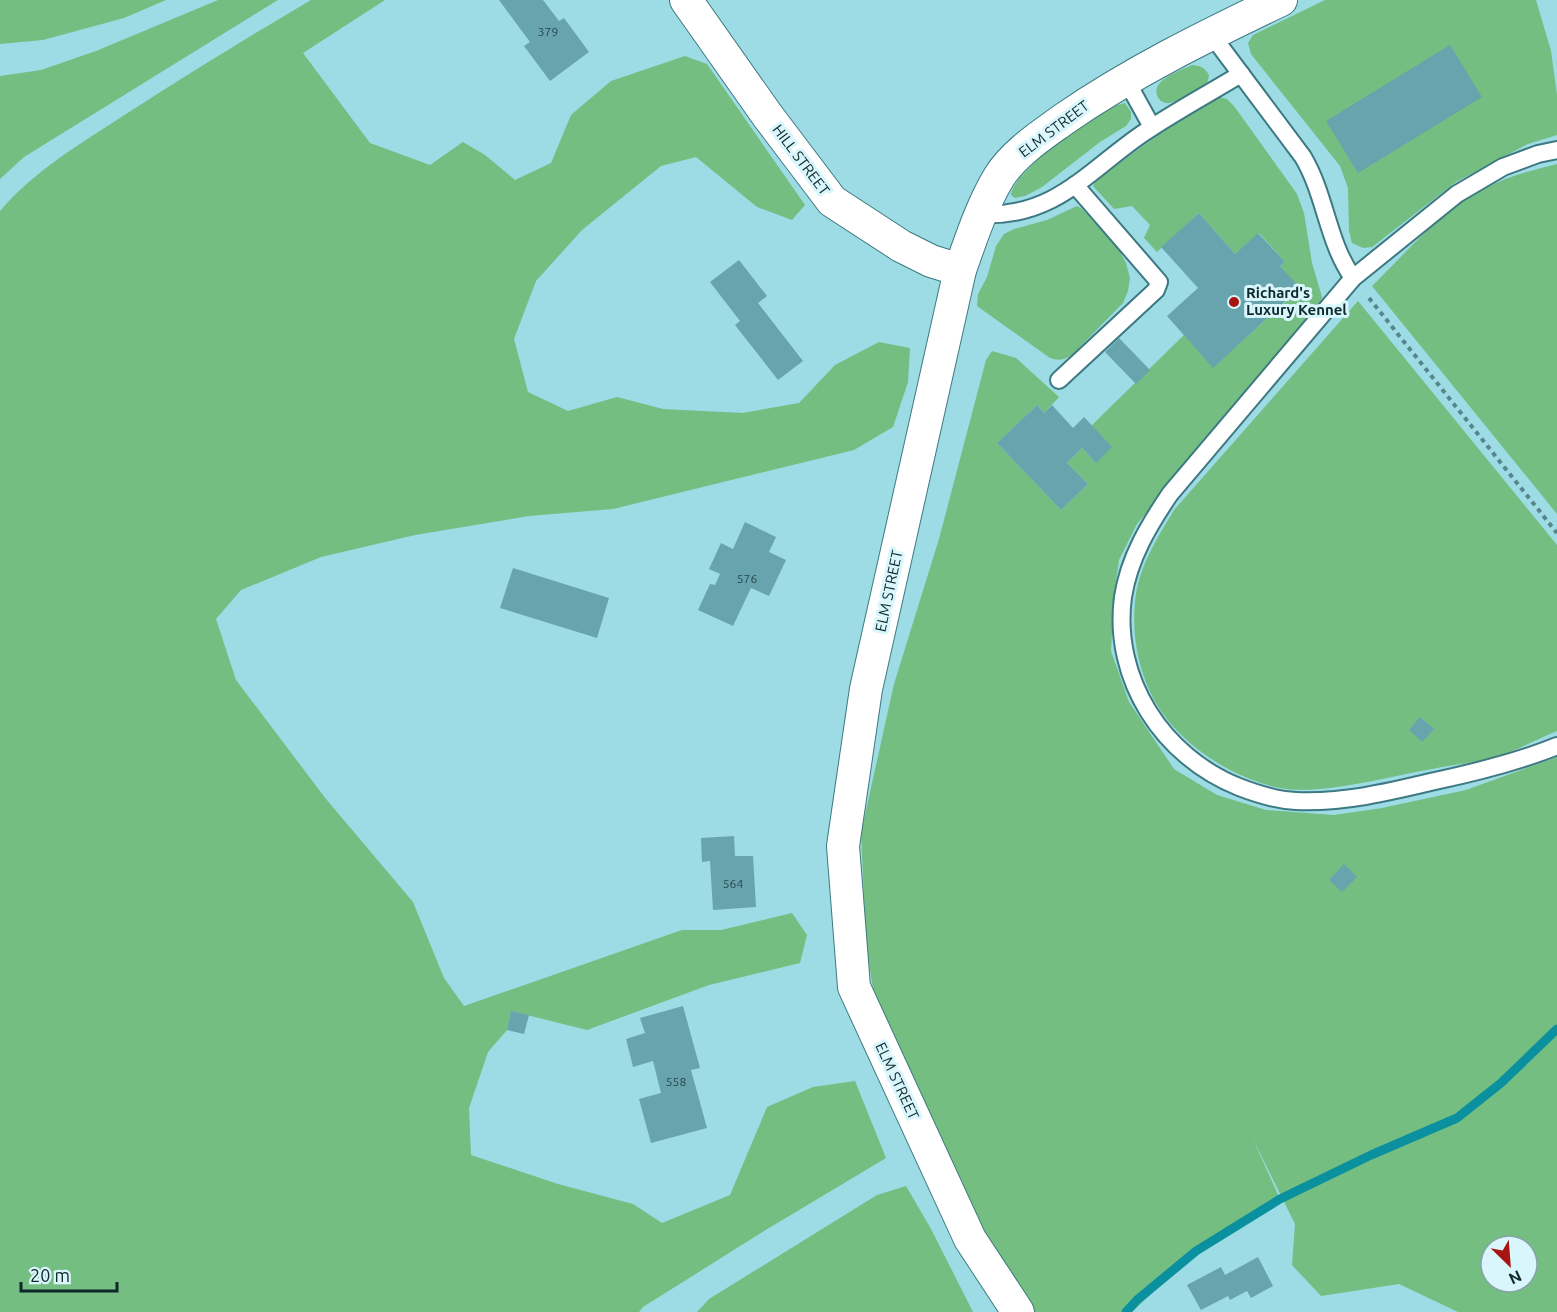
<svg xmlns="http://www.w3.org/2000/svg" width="1557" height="1312" font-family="Ubuntu,sans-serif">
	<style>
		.green { fill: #73be80; fill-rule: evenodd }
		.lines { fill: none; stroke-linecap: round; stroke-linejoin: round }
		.stream { stroke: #0b90a0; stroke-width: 9 }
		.building { fill: #68a4ae }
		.service-casing { stroke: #3d7982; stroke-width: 20 }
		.minor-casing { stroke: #3d7982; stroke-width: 34 }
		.path { stroke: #58848c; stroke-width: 4; stroke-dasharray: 4.5 4.5; stroke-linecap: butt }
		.service { stroke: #fff; stroke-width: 16 }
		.minor { stroke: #fff; stroke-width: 32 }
		.poi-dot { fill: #a81411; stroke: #d8f6fb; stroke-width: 2 }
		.labels { text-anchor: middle; stroke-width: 6; stroke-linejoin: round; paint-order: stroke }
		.number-label { font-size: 12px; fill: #25474c }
		.street-label { font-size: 15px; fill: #0f282c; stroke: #d8f6fb }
		.poi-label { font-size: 15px; font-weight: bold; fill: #0f282c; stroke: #d8f6fb; text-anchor: start }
	</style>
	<rect width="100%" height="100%" fill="#9ddbe5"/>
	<!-- green -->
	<g class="green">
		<polygon points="0,0 166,0 124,18 43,40 0,44"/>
		<polygon points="218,0 278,0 24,157 0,179 0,76 41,70 96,51"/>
		<path d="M311 0H385L303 53 370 143 430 165 463 142 485 155 515 180 551 163 571 115 611 81 685 56 707 64 805 205 792 220 757 207 696 157 661 166 582 230 536 281 514 339 528 392 568 411 617 397 663 409 743 413 799 403 835 365 879 342 910 348 908 382 893 427 854 450 613 509 529 516 415 535 321 557 241 590 216 619 236 680 326 799 413 902 444 978 464 1006 682 930H721L792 913 807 935 800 963 709 985 587 1030 511 1011 507 1030 488 1052 469 1108 471 1155 558 1184 633 1204 662 1223 730 1195 767 1107 813 1087 855 1081 886 1158 764 1231 643 1307 639 1312H0V211C34 171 80 144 123 116 185 76 248 37 311 0Z"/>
		<polygon points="1325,0 1536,0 1551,51 1557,95 1557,135 1528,144 1456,182 1372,247 1363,248 1352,243 1349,231 1348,188 1340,166 1251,54 1248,43 1253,35"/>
		<path d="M1192 65C1201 66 1204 67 1209 75L1207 84C1198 89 1178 102 1169 103 1158 104 1153 91 1159 84 1166 75 1182 70 1192 65Z"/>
		<path d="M1219 97 1227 99 1234 106 1297 194 1304 213 1312 263 1322 297 1321 303 1137 524 1119 560 1114 594 1111 651 1129 702 1174 769 1217 795 1266 810 1334 815 1382 808 1466 790 1557 757V1312H1458L1399 1284 1321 1296 1292 1265 1295 1224 1252 1137 1280 1199 1196 1251 1132 1312H1031L997 1261 875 1002 866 944 861 833 894 684 939 539 986 360 992 351 1016 358 1059 397 1044 413 1037 405 997 443 1061 510 1088 484 1067 463 1082 448 1096 463 1091 426 1184 335 1213 367 1300 289 1280 266 1285 262 1259 233 1235 254 1199 213 1157 252 1144 238 1150 225 1132 206 1114 209 1093 186 1096 181C1136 151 1175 121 1219 97ZM1491 1246H1527V1282H1491Z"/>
		<path d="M1125 103 1131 112V119L1126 126 1100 142 1042 187 1025 196 1015 198 1011 195C1012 174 1083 121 1103 111 1110 107 1117 105 1125 103Z"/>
		<path d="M1557 164V514L1372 286C1407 252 1442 209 1487 187 1509 176 1533 170 1557 164Z"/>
		<path d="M1077 206 1082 209 1118 248 1126 263 1130 278 1128 291 1123 303 1073 354C1065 360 1060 361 1050 358L977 306 978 294 987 277 996 246 1004 234 1014 229 1047 220Z"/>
		<path d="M1358 301 1557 545V731C1538 739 1519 749 1499 756 1478 763 1454 764 1432 769 1391 776 1319 796 1280 788 1236 779 1189 750 1163 714 1138 679 1129 629 1137 588 1143 560 1159 535 1174 510Z"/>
		<polygon points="906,1186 931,1229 973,1312 697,1312 709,1299 877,1195"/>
	</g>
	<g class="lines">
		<!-- stream -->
		<polyline class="stream" points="1126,1312 1137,1300 1196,1251 1280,1199 1371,1155 1457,1118 1501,1083 1557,1029"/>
	</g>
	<!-- building -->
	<g class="building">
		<polygon points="499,0 543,0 559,21 564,18 589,52 550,81 524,46 530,42"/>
		<polygon points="1450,45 1482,97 1358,173 1326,121"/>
		<polygon points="1199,213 1235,254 1258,233 1285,262 1280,266 1300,288 1213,368 1167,316 1198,288 1161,247"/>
		<polygon points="739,260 767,296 758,303 803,361 778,380 735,325 740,321 710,282"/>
		<polygon points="1119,338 1150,370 1136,384 1105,352"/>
		<polygon points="1037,405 1044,413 1052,405 1073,428 1084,417 1112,447 1096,463 1082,448 1067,463 1088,484 1061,510 997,443"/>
		<polygon points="745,522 776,537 769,552 786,560 769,596 751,588 733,626 698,610 710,584 715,585 720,574 709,569 721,543 733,549"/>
		<polygon points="513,568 609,598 597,638 500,608"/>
		<polygon points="1420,717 1434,729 1422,742 1409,730"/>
		<polygon points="734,836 735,856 753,856 756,907 713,910 710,861 702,862 701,838"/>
		<polygon points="1344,864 1357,877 1342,892 1329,880"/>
		<polygon points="683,1006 700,1068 691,1070 707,1128 651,1143 639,1099 661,1093 653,1061 633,1067 626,1039 645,1033 640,1018"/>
		<polygon points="511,1011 529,1015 524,1034 507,1030"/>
		<polygon points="1258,1257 1273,1286 1251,1298 1247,1291 1230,1300 1228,1296 1201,1310 1187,1285 1221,1267 1225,1275"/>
	</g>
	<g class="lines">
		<!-- service casing -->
		<g class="service-casing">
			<g id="service">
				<path d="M1211 34 1303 157C1326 196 1327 241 1353 278"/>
				<polyline points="1126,80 1152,127"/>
				<path d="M1557 150 1538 154 1503 167 1457 194 1353 278 1170 494C1149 525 1129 558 1123 597 1112 679 1163 757 1239 787 1257 794 1277 800 1296 801 1344 803 1389 792 1435 781 1477 772 1518 762 1557 746"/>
				<path d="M982 214C1054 218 1088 171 1142 134 1174 112 1208 94 1241 74"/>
				<polyline points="1059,380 1156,290 1159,282 1075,185"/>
			</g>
		</g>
		<!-- minor casing -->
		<g class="minor-casing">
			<g id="minor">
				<polyline points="686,0 767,115 832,201 901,246 931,261 960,270"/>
				<path d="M1018 1312 970 1239 854 987 843 846 866 689 960 270C971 239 982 205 999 177 1014 153 1042 135 1064 119 1132 72 1206 36 1281 0"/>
			</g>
		</g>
		<!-- path -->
		<polyline class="path" points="1369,298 1557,533"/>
		<!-- service -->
		<use href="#service" class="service"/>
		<!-- minor -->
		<use href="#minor" class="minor"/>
	</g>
	<!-- markers -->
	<circle class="poi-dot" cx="1234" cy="302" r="6"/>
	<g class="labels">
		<!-- number labels -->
		<g class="number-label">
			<text x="548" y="36">379</text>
			<text x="747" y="583">576</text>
			<text x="733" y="888">564</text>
			<text x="676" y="1086">558</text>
		</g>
		<!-- street labels -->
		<g class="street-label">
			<text transform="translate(1054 129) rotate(-37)" y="5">ELM STREET</text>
			<text transform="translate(801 160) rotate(53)" y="5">HILL STREET</text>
			<text transform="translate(889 591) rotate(-78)" y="5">ELM STREET</text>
			<text transform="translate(897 1081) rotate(65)" y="5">ELM STREET</text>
		</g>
		<!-- poi labels -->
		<g class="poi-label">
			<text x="1246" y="298">Richard's<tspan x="1246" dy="17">Luxury Kennel</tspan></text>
		</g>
	</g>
	<!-- north arrow -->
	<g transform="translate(1509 1264) rotate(155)"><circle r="28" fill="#d8f6fb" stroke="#88a4a8" stroke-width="1.5"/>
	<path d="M0-4.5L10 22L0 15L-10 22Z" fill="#a81411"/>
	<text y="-9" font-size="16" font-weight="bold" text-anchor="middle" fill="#0f282c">N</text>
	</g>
	<!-- scale -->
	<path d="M21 1282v9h96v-9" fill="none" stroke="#0f282c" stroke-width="3"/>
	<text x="30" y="1282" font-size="18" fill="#0f282c" stroke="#d8f6fb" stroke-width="4.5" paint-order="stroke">20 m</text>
</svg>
